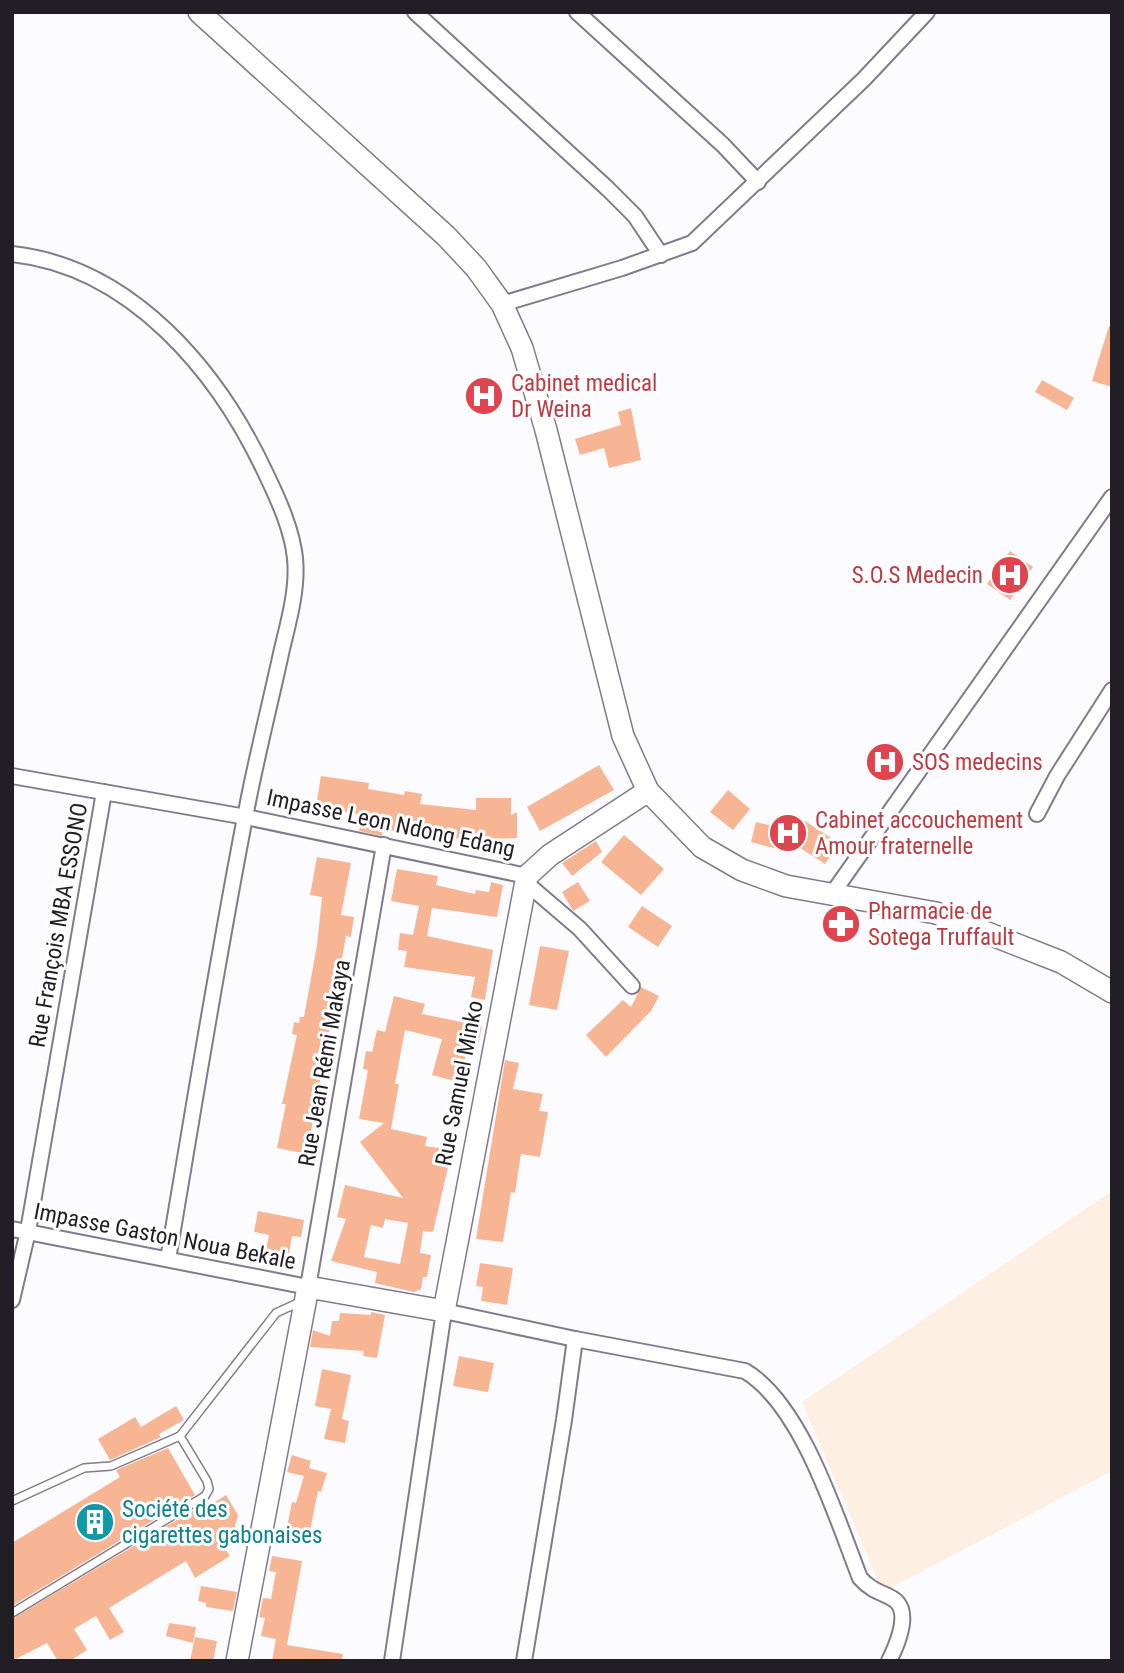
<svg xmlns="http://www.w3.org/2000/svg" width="1124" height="1673" font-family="'Roboto Condensed',sans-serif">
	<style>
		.industrial { fill: #fdefe1 }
		.building { fill: #f8b594; fill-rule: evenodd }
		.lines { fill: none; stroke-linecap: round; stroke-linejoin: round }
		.lane-casing { stroke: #827b8c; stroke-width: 10 }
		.street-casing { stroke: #827b8c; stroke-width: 18 }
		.secondary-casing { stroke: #827b8c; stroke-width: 24 }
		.lane { stroke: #fff; stroke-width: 7 }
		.street { stroke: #fff; stroke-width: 14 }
		.secondary { stroke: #fff; stroke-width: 21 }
		.labels { text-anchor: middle; stroke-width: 6; stroke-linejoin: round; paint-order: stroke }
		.health-label { font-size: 23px; fill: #be3a42; stroke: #fff; text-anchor: start }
		.street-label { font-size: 23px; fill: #211e25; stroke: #fff }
		.culture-label { font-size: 23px; fill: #0d838f; stroke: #fff; text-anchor: start }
	</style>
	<rect width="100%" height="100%" fill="#fcfbff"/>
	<!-- industrial -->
	<polygon class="industrial" points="1112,1191 1112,1471 883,1592 802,1402"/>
	<!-- building -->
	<g class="building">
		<polygon points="1109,326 1112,327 1112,387 1092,381"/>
		<polygon points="1042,380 1074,398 1067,410 1035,392"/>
		<polygon points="631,408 641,460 609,468 604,448 580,455 575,439 621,425 618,412"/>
		<polygon points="1010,551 1033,567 1010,600 987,584"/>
		<polygon points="886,746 899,755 887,772 874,763"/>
		<polygon points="599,765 614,790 540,831 527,807"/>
		<polygon points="321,776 369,783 368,789 404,795 405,791 422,794 420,804 476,810 476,798 511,798 511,815 517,812 517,838 471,840 442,837 443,831 416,828 415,834 383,829 382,836 359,831 362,815 316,807"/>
		<polygon points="728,790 750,809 733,830 710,812"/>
		<polygon points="783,815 805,821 839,843 825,864 794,844 792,853 751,842 756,822 779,828"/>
		<polygon points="624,835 664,869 641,895 601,862"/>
		<polygon points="596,841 602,852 572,876 562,863"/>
		<polygon points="317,857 351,863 341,915 354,917 351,937 346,936 328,1038 322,1037 316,1067 320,1067 317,1080 320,1080 307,1154 277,1148 286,1104 282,1104 297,1035 292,1034 294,1022 299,1023 300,1017 304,1017 317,945 322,897 310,895"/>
		<polygon points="397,869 438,876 436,885 475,894 476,890 489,892 491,882 503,885 497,917 432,908 427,936 493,950 485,1000 471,997 475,977 404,967 407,951 398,950 400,933 413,935 419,906 391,901"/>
		<polygon points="578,882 590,901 573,911 562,892"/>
		<polygon points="642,906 672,926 658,947 628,927"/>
		<polygon points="540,946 569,951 557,1010 529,1005"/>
		<polygon points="641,987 659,996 651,1011 606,1057 586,1035 623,1000 631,1007"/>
		<path d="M394 996 425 1004 422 1014 482 1026 478 1045 469 1043 459 1082 432 1075 442 1039 405 1030 395 1084H399L391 1129 427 1137 425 1146 452 1150 433 1232 423 1231 420 1253 431 1255 427 1277H423L421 1289 414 1292 375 1283 377 1272 331 1261 346 1219 337 1217 345 1185 403 1198 360 1142 384 1123 359 1119 368 1070 363 1069 366 1051 372 1052 377 1030 385 1032ZM385 1219 408 1223 400 1264 364 1257 371 1225 383 1228Z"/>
		<polygon points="505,1060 519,1063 513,1089 543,1094 539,1111 548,1112 540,1157 521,1154 515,1193 511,1192 503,1242 476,1239"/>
		<polygon points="258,1211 304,1220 301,1237 292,1236 289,1253 266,1249 269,1235 254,1232"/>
		<polygon points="480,1263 513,1268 507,1305 481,1301 483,1287 476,1286"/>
		<polygon points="371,1312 385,1315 377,1358 363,1356 364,1351 310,1347 313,1330 330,1336 332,1321 339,1321 340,1313 371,1315"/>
		<polygon points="459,1356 494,1363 488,1392 453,1386"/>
		<polygon points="322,1369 351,1375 342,1419 349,1421 345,1443 324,1439 331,1409 315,1406"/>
		<polygon points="176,1406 184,1420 159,1434 161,1437 110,1460 98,1439 135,1417 141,1427"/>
		<polygon points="168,1448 195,1495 12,1606 12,1543 120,1477 116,1470"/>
		<polygon points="292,1455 311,1461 309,1468 327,1473 321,1492 318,1491 309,1536 286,1532 292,1502 296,1503 304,1476 287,1472"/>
		<polygon points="226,1495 238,1515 235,1526 237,1529 220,1540 230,1556 195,1578 186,1561 109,1608 124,1632 110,1640 96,1616 74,1629 87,1650 70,1661 58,1661 47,1643 12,1661 12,1619 202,1505 204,1509"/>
		<polygon points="272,1556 302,1561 287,1645 343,1654 342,1661 272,1661 276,1639 261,1636 265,1618 259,1617 263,1598 271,1599 276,1572 269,1571"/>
		<polygon points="201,1586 237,1592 233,1611 206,1607 206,1603 198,1601"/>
		<polygon points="169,1623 196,1627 193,1643 166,1636"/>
		<polygon points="195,1637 217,1641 213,1661 190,1661"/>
	</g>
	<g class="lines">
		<!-- lane casing -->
		<g class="lane-casing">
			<g id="lane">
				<polyline points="12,1501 84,1468 111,1466 180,1436"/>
				<polyline points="12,1613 205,1496 209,1489 207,1481 180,1436 276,1313 302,1301"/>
			</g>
		</g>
		<!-- street casing -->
		<g class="street-casing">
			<g id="street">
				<polyline points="415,12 608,189 635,216 661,255"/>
				<polyline points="577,12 723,145 758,182"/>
				<path d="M12 254C132 267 219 372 267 476 279 501 292 530 295 558 298 588 289 620 282 649 271 700 258 751 248 802 218 954 194 1107 168 1259"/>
				<polyline points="502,304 622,268 692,243 864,79 927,12"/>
				<polyline points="12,776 246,817 527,876"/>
				<polyline points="1037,814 1057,776 1112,690"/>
				<polyline points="525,882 580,929 632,986"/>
				<polyline points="832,894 1112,497"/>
				<polyline points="12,1229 308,1287 384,845"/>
				<polyline points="12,1300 28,1231 104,792"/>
				<path d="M392 1661 444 1311 575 1339 745 1371C802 1405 836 1517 860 1578 874 1594 888 1593 897 1602 910 1616 896 1647 889 1661"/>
				<polyline points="524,1661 564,1420 575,1339"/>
			</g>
		</g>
		<!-- secondary casing -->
		<g class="secondary-casing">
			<g id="secondary">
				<polyline points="199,12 446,236 476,268 502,304 522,348 546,430 623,736 648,791 702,847 742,870 786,886 936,913 1061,962 1112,992"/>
				<polyline points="237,1661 308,1287 444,1311 527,876 550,855 648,791"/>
			</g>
		</g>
		<!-- lane -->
		<use href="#lane" class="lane"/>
		<!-- street -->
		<use href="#street" class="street"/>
		<!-- secondary -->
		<use href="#secondary" class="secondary"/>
	</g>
	<!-- icons -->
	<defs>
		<g id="hospital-disc" transform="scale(2.0125)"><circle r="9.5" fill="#e0444e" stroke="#fff"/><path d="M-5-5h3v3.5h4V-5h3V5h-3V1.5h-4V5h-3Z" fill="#fff"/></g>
		<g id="pharmacy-disc" transform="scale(2.0125)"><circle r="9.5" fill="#e0444e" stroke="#fff"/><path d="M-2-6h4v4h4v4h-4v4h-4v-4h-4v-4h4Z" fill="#fff"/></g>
		<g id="building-disc" transform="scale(2.0125)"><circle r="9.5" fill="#0f9aa8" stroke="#fff"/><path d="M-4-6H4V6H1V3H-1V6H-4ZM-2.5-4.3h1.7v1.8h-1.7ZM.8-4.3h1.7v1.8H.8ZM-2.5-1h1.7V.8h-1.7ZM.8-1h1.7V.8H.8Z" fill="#fff"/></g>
	</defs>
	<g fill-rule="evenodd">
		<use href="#hospital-disc" x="484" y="396"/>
		<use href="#hospital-disc" x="1010" y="575"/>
		<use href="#hospital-disc" x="885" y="762"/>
		<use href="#hospital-disc" x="788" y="833"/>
		<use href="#pharmacy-disc" x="841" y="924"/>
		<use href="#building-disc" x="95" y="1522"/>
	</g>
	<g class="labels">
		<!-- health labels -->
		<g class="health-label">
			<text x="511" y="391">Cabinet medical<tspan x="511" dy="26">Dr Weina</tspan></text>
			<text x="983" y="583" text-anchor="end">S.O.S Medecin</text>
			<text x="912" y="770">SOS medecins</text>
			<text x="815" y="828">Cabinet accouchement<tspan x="815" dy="26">Amour fraternelle</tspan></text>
			<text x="868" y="919">Pharmacie de<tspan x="868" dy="26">Sotega Truffault</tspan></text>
		</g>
		<!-- street labels -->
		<g class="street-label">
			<text transform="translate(391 823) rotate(12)" y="8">Impasse Leon Ndong Edang</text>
			<text transform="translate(58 925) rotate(-80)" y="8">Rue François MBA ESSONO</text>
			<text transform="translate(324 1063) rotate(-80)" y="8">Rue Jean Rémi Makaya</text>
			<text transform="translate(459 1083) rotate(-79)" y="8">Rue Samuel Minko</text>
			<text transform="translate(165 1236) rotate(11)" y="8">Impasse Gaston Noua Bekale</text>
		</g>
		<!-- culture labels -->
		<g class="culture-label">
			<text x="122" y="1517">Société des<tspan x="122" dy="26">cigarettes gabonaises</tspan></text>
		</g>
	</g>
	<!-- border -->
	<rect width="1124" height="1673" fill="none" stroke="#211e25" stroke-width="28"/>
</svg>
